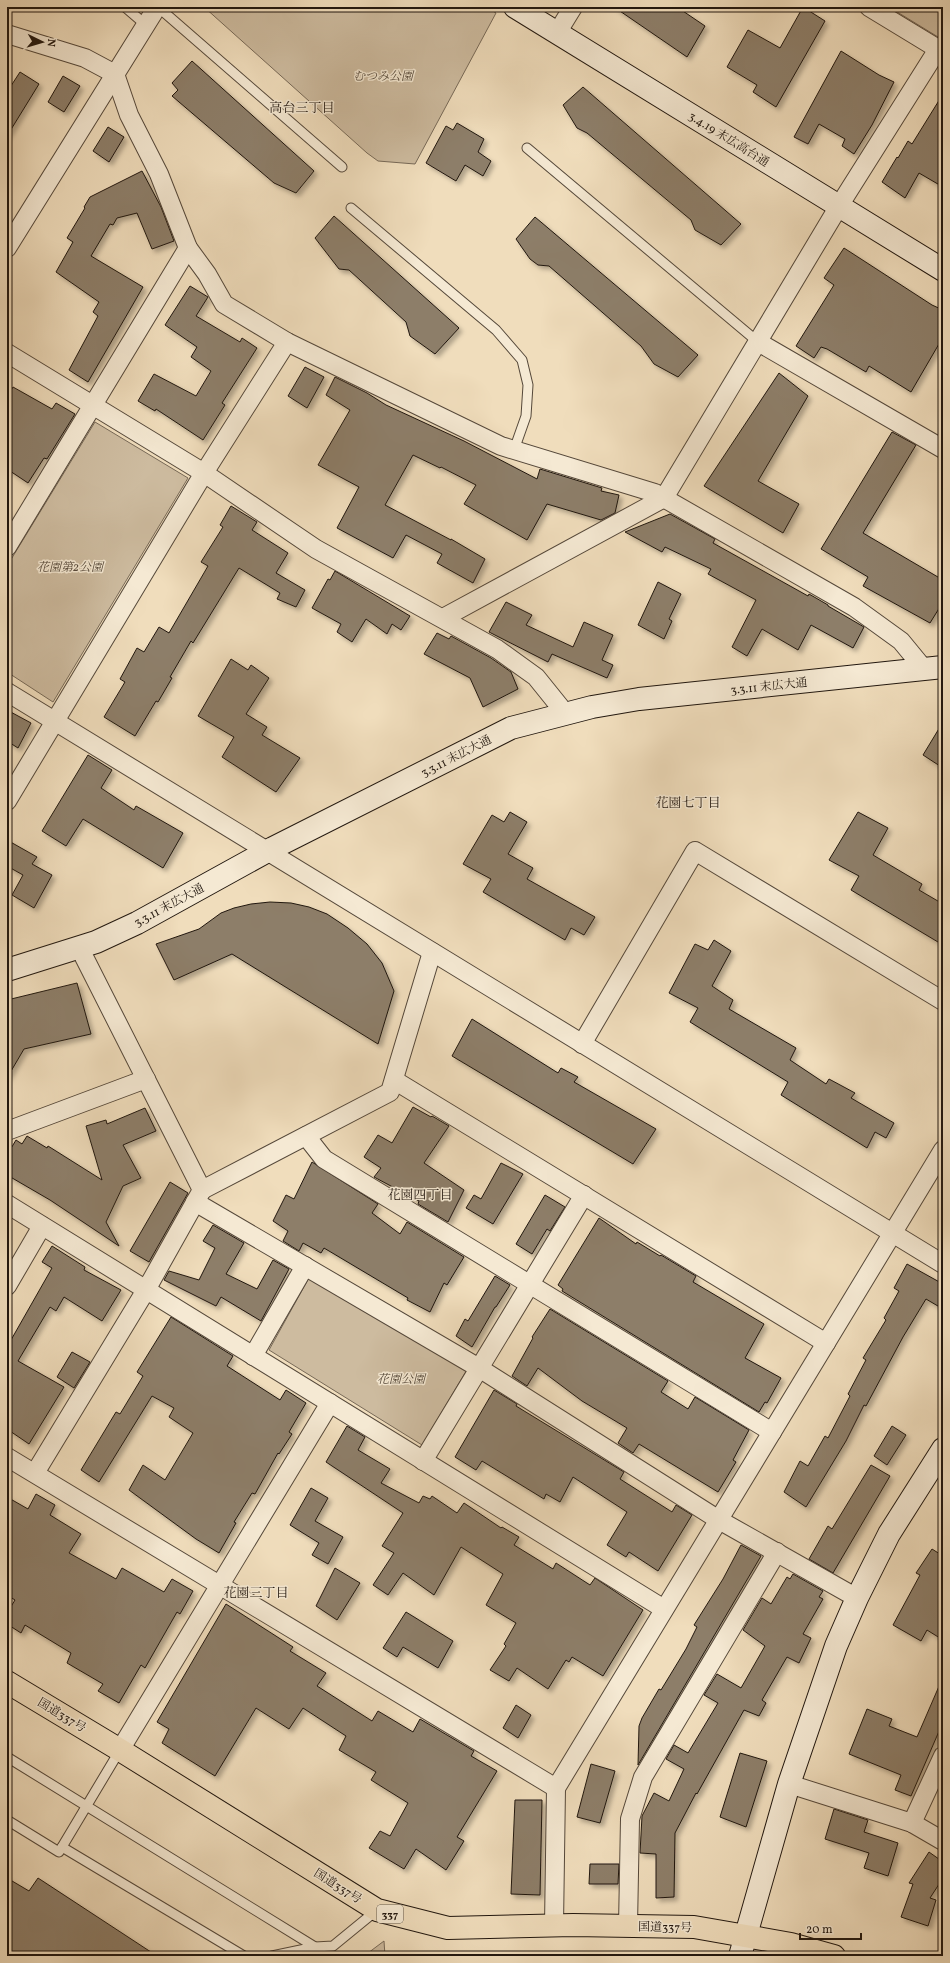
<svg xmlns="http://www.w3.org/2000/svg" width="950" height="1963" font-family="Vollkorn,'Noto Serif JP',serif">
	<style>
		.green { fill: #cdbb9f; stroke: #776957 }
		.building { fill: #8d7e69; stroke: #21170f; filter: url(#shadow) }
		.lines { fill: none; stroke-linecap: round; stroke-linejoin: round }
		.lane-casing { stroke: #55483a; stroke-width: 11 }
		.street-casing { stroke: #55483a; stroke-width: 20 }
		.secondary-casing { stroke: #21170f; stroke-width: 24 }
		.highway-casing { stroke: #21170f; stroke-width: 24 }
		.lane { stroke: #f5e9d3; stroke-width: 9 }
		.street { stroke: #f5e9d3; stroke-width: 18 }
		.secondary { stroke: #f5e9d3; stroke-width: 22 }
		.highway { stroke: #f0ddbc; stroke-width: 22 }
		.labels { text-anchor: middle; stroke-width: 3; stroke-linejoin: round; paint-order: stroke }
		.shield { fill: #f5e9d3; stroke: #61564a; stroke-width: 1 }
		.shield-label { font-size: 11px; font-weight: bold; fill: #21170f }
		.park-label { font-size: 12px; font-style: italic; fill: #55483a; stroke: #f5e9d3 }
		.street-label { font-size: 12px; fill: #21170f; stroke: #f5e9d3 }
		.neighbourhood-label { font-size: 13px; fill: #21170f; stroke: #f5e9d3 }
	</style>
	<defs>
		<filter id="shadow"><feDropShadow dx="3.5" dy="3.5" stdDeviation="2" flood-color="#0004"/></filter>
	</defs>
	<rect width="100%" height="100%" fill="#f0ddbc"/>
	<filter id="stains"><feTurbulence type="fractalNoise" baseFrequency=".005" numOctaves="4"/><feColorMatrix values="0 0 0 0 .2 0 0 0 0 .09 0 0 0 0 .02 0 0 0 .5 -.17"/></filter>
	<radialGradient id="worn" r=".72"><stop offset=".6" stop-color="#630" stop-opacity="0"/><stop offset="1" stop-color="#630" stop-opacity=".3"/></radialGradient>
	<!-- green -->
	<g class="green">
		<polygon points="204,7 486,7 496,13 415,164 378,161 367,153"/>
		<polygon points="889,7 943,7 943,40"/>
		<polygon points="95,422 188,478 53,702 7,672 7,566"/>
		<polygon points="310,1276 468,1368 422,1445 269,1350"/>
		<polygon points="384,1941 385,1956 364,1956"/>
	</g>
	<!-- building -->
	<g class="building">
		<polygon points="614,7 677,7 705,26 687,57"/>
		<polygon points="803,7 825,21 776,107 753,92 757,85 727,67 748,30 780,48"/>
		<polygon points="841,51 879,75 894,82 872,125 854,154 842,146 845,139 819,124 808,144 794,137"/>
		<polygon points="192,61 314,171 296,193 274,183 172,96 178,90 172,83"/>
		<polygon points="20,72 39,84 7,136 7,92"/>
		<polygon points="63,76 80,86 64,112 48,102"/>
		<polygon points="583,87 741,224 721,245 695,230 691,220 587,133 577,128 563,105"/>
		<polygon points="943,94 943,187 919,173 905,198 882,182 897,157 898,158 908,141 912,144"/>
		<polygon points="457,123 484,139 478,152 491,161 483,176 465,165 456,181 426,163 446,126 453,130"/>
		<polygon points="108,127 124,137 109,162 93,151"/>
		<polygon points="142,171 161,207 174,241 152,249 137,213 117,218 113,225 110,224 91,256 143,287 88,382 69,370 98,316 93,312 99,302 56,272 73,242 67,238 85,208 84,207 90,197"/>
		<polygon points="334,216 459,328 435,354 410,336 406,322 349,270 339,269 315,238"/>
		<polygon points="535,217 698,355 678,377 654,364 641,346 549,266 538,265 530,259 516,239"/>
		<polygon points="844,248 932,305 943,310 943,337 911,392 869,366 866,372 827,349 821,347 814,358 796,346 834,285 824,278"/>
		<polygon points="190,286 208,297 196,316 240,342 242,338 257,348 222,403 225,405 203,440 156,409 155,411 138,401 154,374 196,396 211,371 191,357 197,347 165,325"/>
		<polygon points="305,367 324,377 307,408 288,396"/>
		<polygon points="779,373 808,396 758,481 799,504 783,533 704,486"/>
		<polygon points="335,377 367,393 386,405 464,441 537,479 540,469 602,488 601,491 619,495 615,513 601,520 547,504 527,540 464,504 476,485 441,467 440,468 413,455 385,505 451,540 451,539 485,559 473,583 437,563 442,554 406,535 393,558 337,528 359,487 318,465 350,410 326,395"/>
		<polygon points="13,387 52,409 56,403 75,414 47,459 44,458 28,483 7,469 7,397"/>
		<polygon points="892,432 916,445 863,533 943,580 943,602 930,623 863,586 868,577 821,549"/>
		<polygon points="231,506 257,522 252,530 288,553 276,573 305,590 296,607 277,599 280,593 239,568 193,643 191,641 170,677 172,678 158,702 156,701 135,736 104,717 125,682 120,679 137,648 144,652 159,627 169,633 208,566 201,562 223,527 220,525"/>
		<polygon points="670,514 715,539 713,543 808,596 809,594 828,605 828,606 864,627 853,648 811,625 798,650 762,629 747,656 732,647 756,600 708,574 711,569 665,547 662,552 625,532"/>
		<polygon points="335,571 410,616 401,630 392,624 387,634 366,619 352,642 337,632 341,624 312,608 328,579 330,580"/>
		<polygon points="658,582 681,594 669,619 672,621 664,639 638,625"/>
		<polygon points="506,602 532,615 526,625 573,647 584,622 613,635 602,660 613,665 607,678 552,654 548,662 489,632"/>
		<polygon points="437,633 449,639 451,636 491,658 511,672 518,689 483,707 470,678 424,654"/>
		<polygon points="231,659 248,670 251,665 269,678 246,714 267,727 262,735 300,758 276,792 222,757 234,737 198,716"/>
		<polygon points="7,710 31,723 18,748 7,741"/>
		<polygon points="943,722 943,768 923,755"/>
		<polygon points="88,755 112,770 101,788 134,810 136,806 183,833 163,868 83,819 66,846 42,831"/>
		<polygon points="510,812 527,822 508,854 533,868 527,879 595,917 584,935 571,928 565,940 483,892 491,879 463,864 492,815 504,822"/>
		<polygon points="858,812 888,828 873,855 922,884 919,890 943,904 943,945 851,890 859,876 829,860"/>
		<polygon points="7,840 37,857 32,864 52,875 34,908 12,895 23,875 7,866"/>
		<polygon points="270,902 291,903 309,907 327,914 348,928 367,944 382,963 394,991 378,1044 232,954 174,980 156,944 199,929 221,913 234,908 251,904"/>
		<polygon points="714,940 731,951 712,986 733,1000 729,1009 796,1048 790,1060 826,1084 829,1079 855,1093 851,1098 894,1123 886,1138 875,1132 867,1148 781,1095 788,1082 690,1022 698,1008 669,993 695,944 708,950"/>
		<polygon points="77,983 91,1034 24,1049 7,1078 7,1000"/>
		<polygon points="472,1019 558,1073 561,1068 578,1077 574,1082 656,1129 633,1164 452,1056"/>
		<polygon points="413,1107 431,1117 432,1116 449,1126 424,1163 464,1190 448,1222 418,1204 419,1201 374,1177 381,1168 364,1157 378,1135 392,1143"/>
		<polygon points="145,1108 156,1131 123,1145 141,1178 123,1186 106,1222 119,1246 50,1200 7,1175 7,1155 16,1140 22,1144 27,1136 47,1148 48,1146 102,1180 86,1126 106,1120 107,1124"/>
		<polygon points="312,1162 378,1204 372,1213 400,1234 407,1222 464,1257 447,1285 444,1283 430,1312 407,1300 408,1298 324,1248 321,1253 303,1243 299,1251 283,1241 288,1231 273,1221 286,1195 294,1199"/>
		<polygon points="501,1163 523,1174 493,1224 466,1208 474,1195 481,1199"/>
		<polygon points="170,1182 188,1193 149,1262 130,1251"/>
		<polygon points="545,1195 565,1207 550,1231 547,1229 532,1254 516,1244"/>
		<polygon points="599,1218 636,1244 637,1242 660,1256 661,1255 696,1276 693,1282 764,1324 745,1358 781,1378 767,1403 765,1402 759,1412 562,1291 563,1289 558,1285"/>
		<polygon points="213,1225 244,1243 226,1274 257,1289 273,1260 289,1269 261,1321 221,1297 216,1306 164,1280 169,1271 199,1280 215,1248 203,1241"/>
		<polygon points="52,1246 85,1267 84,1270 121,1290 102,1321 64,1297 56,1311 50,1307 18,1361 64,1387 29,1444 7,1429 7,1347 52,1268 42,1262"/>
		<polygon points="907,1264 943,1284 943,1309 926,1299 903,1337 866,1406 864,1405 846,1441 806,1507 784,1492 800,1461 808,1466 825,1436 828,1438 850,1396 848,1394 866,1360 863,1358 886,1320 884,1318 899,1291 894,1288"/>
		<polygon points="495,1276 510,1285 496,1307 495,1307 472,1347 456,1336 465,1319 468,1321"/>
		<polygon points="550,1309 668,1381 661,1392 688,1409 695,1397 749,1430 733,1460 736,1462 718,1492 639,1444 633,1453 618,1443 627,1428 582,1401 538,1368 527,1386 512,1376 533,1338 532,1337"/>
		<polygon points="171,1317 233,1356 227,1366 280,1400 286,1390 306,1403 289,1432 292,1434 279,1454 278,1453 255,1494 252,1493 234,1522 236,1523 219,1553 196,1539 129,1490 143,1465 165,1480 193,1433 169,1417 174,1408 152,1396 99,1482 81,1470 116,1412 120,1414 143,1376 137,1372"/>
		<polygon points="72,1352 90,1362 74,1388 57,1377"/>
		<polygon points="494,1390 517,1404 516,1406 624,1472 620,1479 672,1512 676,1505 692,1515 658,1571 629,1552 626,1557 607,1545 627,1512 573,1477 560,1502 546,1494 544,1499 482,1461 476,1470 455,1457"/>
		<polygon points="347,1426 365,1437 358,1450 390,1469 381,1483 419,1503 423,1496 430,1499 432,1496 457,1513 464,1503 501,1528 502,1527 519,1537 514,1545 553,1569 556,1563 590,1585 595,1578 643,1610 603,1676 572,1657 569,1662 566,1660 548,1689 517,1668 509,1681 490,1670 506,1646 504,1644 516,1623 486,1605 503,1574 461,1547 434,1595 403,1573 388,1595 373,1585 394,1553 382,1546 403,1513 326,1462"/>
		<polygon points="892,1426 906,1435 887,1465 874,1456"/>
		<polygon points="871,1465 890,1476 833,1573 809,1559 828,1526 832,1529"/>
		<polygon points="311,1488 328,1498 315,1521 343,1537 328,1564 312,1555 319,1543 290,1525"/>
		<polygon points="36,1494 55,1505 50,1515 81,1534 69,1553 116,1579 122,1568 164,1592 172,1579 193,1591 180,1614 177,1612 145,1668 141,1665 119,1703 98,1691 103,1684 67,1663 71,1653 25,1625 21,1633 7,1624 7,1613 15,1600 7,1595 7,1497 28,1509"/>
		<polygon points="741,1545 761,1556 638,1765 639,1726 642,1718 659,1689 661,1690 686,1649 697,1627 694,1625 723,1579"/>
		<polygon points="932,1549 943,1556 943,1640 927,1630 921,1641 893,1625 920,1575 916,1573"/>
		<polygon points="335,1568 360,1583 337,1620 316,1606"/>
		<polygon points="793,1574 823,1591 819,1597 823,1599 803,1634 811,1638 799,1663 787,1657 762,1700 766,1703 759,1716 744,1710 697,1794 696,1793 675,1833 674,1897 656,1898 656,1854 640,1853 642,1816 654,1793 669,1801 684,1769 666,1759 674,1745 688,1753 718,1703 704,1695 717,1674 741,1688 765,1646 743,1630 762,1598 771,1604 787,1577 790,1579"/>
		<polygon points="226,1604 293,1647 290,1651 326,1673 317,1686 372,1721 378,1711 413,1732 420,1719 474,1751 471,1756 497,1771 457,1837 464,1841 446,1870 416,1849 404,1869 369,1848 380,1831 390,1836 408,1803 371,1780 376,1772 339,1750 346,1736 303,1708 289,1729 256,1708 215,1776 162,1743 169,1729 157,1722"/>
		<polygon points="406,1612 453,1641 438,1668 403,1647 397,1657 383,1648"/>
		<polygon points="943,1677 943,1722 911,1796 895,1790 901,1775 849,1754 867,1709 892,1719 889,1726 917,1737"/>
		<polygon points="516,1705 531,1715 518,1738 503,1728"/>
		<polygon points="740,1753 767,1761 746,1827 720,1817"/>
		<polygon points="591,1764 615,1771 600,1823 577,1817"/>
		<polygon points="515,1800 542,1800 540,1895 511,1894"/>
		<polygon points="834,1809 868,1820 864,1832 898,1843 888,1876 864,1868 869,1853 825,1839"/>
		<polygon points="929,1852 943,1862 943,1878 930,1898 936,1900 928,1926 901,1917 913,1884 909,1883"/>
		<polygon points="590,1864 619,1864 618,1884 589,1884"/>
		<polygon points="7,1878 29,1891 38,1878 157,1956 7,1956"/>
	</g>
	<g class="lines">
		<!-- lane casing -->
		<g class="lane-casing">
			<g id="lane">
				<polyline points="125,7 146,25"/>
				<polyline points="158,7 342,167"/>
				<polyline points="527,148 758,342"/>
				<polyline points="351,208 496,330 522,360 528,385 526,416 514,450"/>
				<polyline points="7,1757 315,1947"/>
				<polyline points="7,1820 59,1852 120,1750"/>
				<polyline points="62,1847 244,1956"/>
				<polyline points="272,1956 315,1947 333,1946 377,1910"/>
			</g>
		</g>
		<!-- street casing -->
		<g class="street-casing">
			<g id="street">
				<polyline points="869,7 943,52"/>
				<polyline points="557,33 573,7"/>
				<polyline points="7,34 85,58 115,74 129,115 159,174 188,248 207,274 224,304 287,342 501,446 655,493 854,607 901,641 924,669"/>
				<polyline points="7,248 157,7"/>
				<polyline points="758,342 943,449"/>
				<polyline points="7,353 204,473 316,549 497,649 536,677 565,713"/>
				<polyline points="7,547 188,248"/>
				<polyline points="443,618 664,498 839,206 938,49"/>
				<polyline points="7,692 943,1264"/>
				<polyline points="7,801 204,473 287,342"/>
				<polyline points="582,1044 695,851 943,1001"/>
				<polyline points="394,1080 826,1343"/>
				<polyline points="7,1131 146,1079"/>
				<polyline points="306,1136 324,1159 772,1432"/>
				<polyline points="202,1190 390,1092 432,952"/>
				<polyline points="195,1202 479,1368 719,1520 857,1598"/>
				<polyline points="7,1204 664,1609"/>
				<polyline points="7,1286 42,1226"/>
				<polyline points="253,1356 305,1266"/>
				<polyline points="7,1457 556,1788"/>
				<polyline points="423,1461 584,1195"/>
				<polyline points="35,1473 146,1290 202,1190 79,947"/>
				<polyline points="120,1750 330,1403"/>
				<polyline points="789,1784 912,1823 943,1841"/>
				<polyline points="912,1823 943,1756"/>
				<polyline points="554,1925 556,1788 943,1150"/>
				<polyline points="628,1926 630,1819 643,1777 777,1552"/>
			</g>
		</g>
		<!-- secondary casing -->
		<g class="secondary-casing">
			<g id="secondary">
				<polyline points="515,7 943,270"/>
				<polyline points="7,970 96,942 137,923 273,848 511,728 592,707 639,699 943,667"/>
				<polyline points="740,1956 789,1784 836,1646 857,1598 889,1534 943,1449"/>
			</g>
		</g>
		<!-- highway casing -->
		<g class="highway-casing">
			<polyline id="highway" points="7,1682 120,1750 377,1910 448,1928 573,1925 694,1927 791,1944 834,1956"/>
		</g>
		<!-- lane -->
		<use href="#lane" class="lane"/>
		<!-- street -->
		<use href="#street" class="street"/>
		<!-- secondary -->
		<use href="#secondary" class="secondary"/>
		<!-- highway -->
		<use href="#highway" class="highway"/>
	</g>
	<g class="labels">
		<!-- shield labels -->
		<rect class="shield" x="377" y="1905" width="26" height="18" rx="3"/>
		<g class="shield-label">
			<text x="390" y="1918">337</text>
		</g>
		<!-- park labels -->
		<g class="park-label">
			<text x="383" y="80">むつみ公園</text>
			<text x="70" y="571">花園第2公園</text>
			<text x="401" y="1383">花園公園</text>
		</g>
		<!-- street labels -->
		<g class="street-label">
			<text transform="translate(729 139) rotate(32)" y="4">3.4.19 末広高台通</text>
			<text transform="translate(769 686) rotate(-6)" y="4">3.3.11 末広大通</text>
			<text transform="translate(456 756) rotate(-27)" y="4">3.3.11 末広大通</text>
			<text transform="translate(169 905) rotate(-28)" y="4">3.3.11 末広大通</text>
			<text transform="translate(62 1715) rotate(31)" y="4">国道337号</text>
			<text transform="translate(338 1886) rotate(32)" y="4">国道337号</text>
			<text transform="translate(665 1927) rotate(1)" y="4">国道337号</text>
		</g>
		<!-- neighbourhood labels -->
		<g class="neighbourhood-label">
			<text x="302" y="112">高台三丁目</text>
			<text x="688" y="807">花園七丁目</text>
			<text x="420" y="1199">花園四丁目</text>
			<text x="256" y="1597">花園三丁目</text>
		</g>
	</g>
	<!-- margin -->
	<rect width="950" height="1963" fill="none" stroke="#f0ddbc" stroke-width="24"/>
	<rect x="8" y="8" width="934" height="1947" fill="none" stroke="#21170f" stroke-width="2"/>
	<rect x="12" y="12" width="926" height="1939" fill="none" stroke="#21170f"/>
	<!-- north arrow -->
	<g transform="translate(42 42) rotate(95)" stroke="#f5e9d3" stroke-width="3" paint-order="stroke">
	<path d="M0-3L7 15L0 10L-7 15Z" fill="#21170f"/>
	<text y="-6" font-size="11" font-weight="bold" text-anchor="middle" fill="#21170f">N</text>
	</g>
	<!-- scale -->
	<path d="M800 1933v6h61v-6" fill="none" stroke="#21170f" stroke-width="2"/>
	<text x="806" y="1933" font-size="12" fill="#21170f" stroke="#f5e9d3" stroke-width="3" paint-order="stroke">20 m</text>
	<rect width="100%" height="100%" filter="url(#stains)"/>
	<rect width="100%" height="100%" fill="url(#worn)"/>
</svg>
